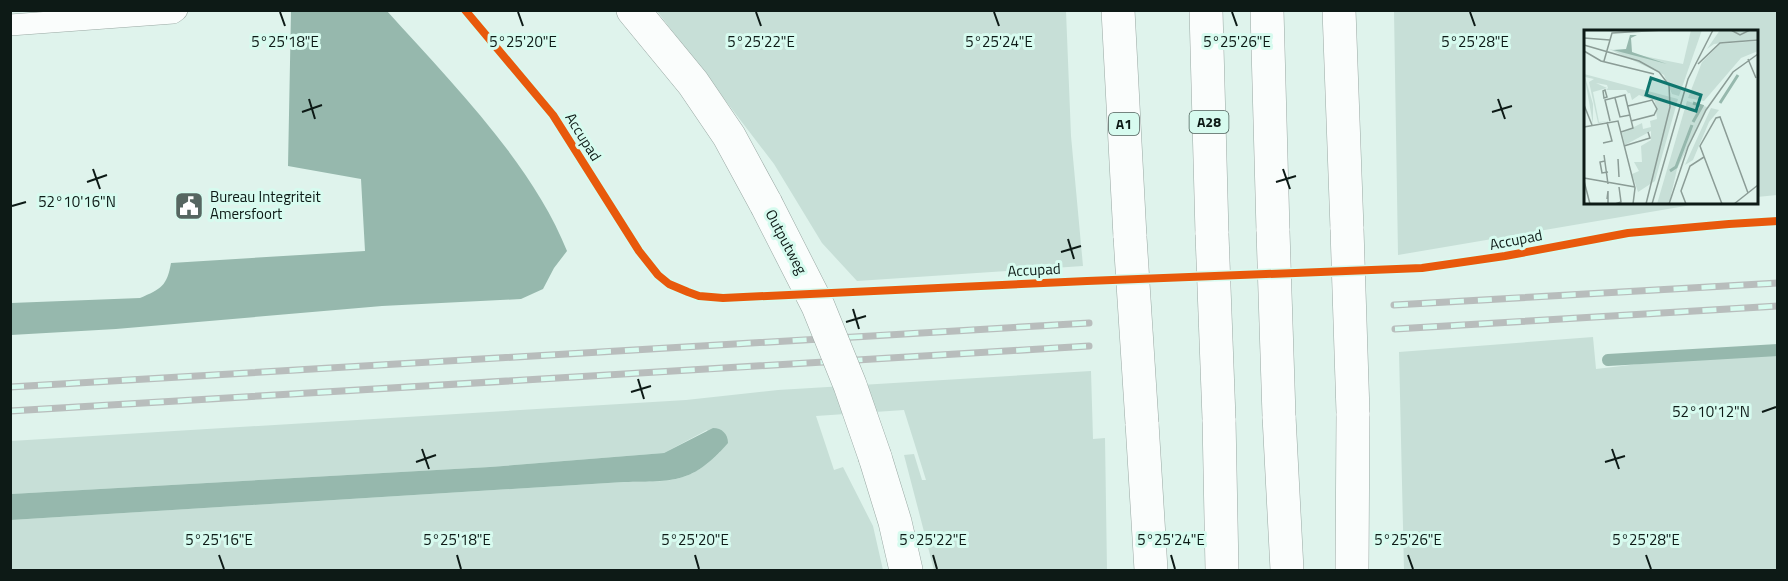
<svg xmlns="http://www.w3.org/2000/svg" width="1788" height="581" font-family="'Titillium Web',sans-serif">
	<style>
		.green { fill: #c7dfd7 }
		.water { fill: #96b8ad }
		.lines { fill: none; stroke-linecap: round; stroke-linejoin: round }
		.stream { stroke: #96b8ad; stroke-width: 12 }
		.lane-casing { stroke: #99a8a3; stroke-width: 22 }
		.primary-casing { stroke: #99a8a3; stroke-width: 34 }
		.highway-casing { stroke: #99a8a3; stroke-width: 34 }
		.lane { stroke: #fafdfc; stroke-width: 21 }
		.primary { stroke: #fafdfc; stroke-width: 33 }
		.highway { stroke: #fafdfc; stroke-width: 33 }
		.rail-casing { stroke: #b8bdbc; stroke-width: 7 }
		.rail { stroke: #d7fbef; stroke-width: 4.5; stroke-dasharray: 14; stroke-linecap: butt }
		.primary-bridge-casing { stroke: #99a8a3; stroke-width: 34; stroke-linecap: butt }
		.highway-bridge-casing { stroke: #99a8a3; stroke-width: 34; stroke-linecap: butt }
		.primary-bridge { stroke: #fafdfc; stroke-width: 33 }
		.highway-bridge { stroke: #fafdfc; stroke-width: 33 }
		.cycleway-casing { stroke: #d7fbef; stroke-width: 11 }
		.cycleway { stroke: #e8590c; stroke-width: 8 }
		.ticks { fill: none; stroke: #0d1a16; stroke-width: 2 }
		.labels { text-anchor: middle; stroke-width: 6; stroke-linejoin: round; paint-order: stroke }
		.shield { fill: #d7fbef; stroke: #4a5e57; stroke-width: 1.5 }
		.shield-label { font-size: 14px; font-weight: bold; fill: #0d1a16 }
		.street-label { font-size: 15px; fill: #0d1a16; stroke: #d7fbef }
		.poi-label { font-size: 15px; fill: #0d1a16; stroke: #d7fbef; text-anchor: start }
		.inset-river { fill: none; stroke: #96b8ad; stroke-width: 3 }
		.inset-road { fill: none; stroke: #8b9c96; stroke-width: 1.5 }
		.view { fill: #0f766e; fill-opacity: 0.15; stroke: #0f766e; stroke-width: 3 }
		.inset-edge { fill: none; stroke: #0d1a16; stroke-width: 3 }
		.ticks-label { font-size: 15px; text-anchor: middle; fill: #0d1a16; stroke: #d7fbef; stroke-width: 6; stroke-linejoin: round; paint-order: stroke }
	</style>
	<rect width="100%" height="100%" fill="#dff3ec"/>
	<!-- green -->
	<g class="green">
		<polygon points="657,11 1066,11 1071,136 1083,266 857,281 822,243 774,164"/>
		<polygon points="1394,11 1777,11 1777,195 1757,197 1756,32 1586,32 1586,202 1703,203 1398,255"/>
		<polygon points="1593,337 1596,369 1777,348 1777,570 1404,570 1399,352"/>
		<path d="M1091 371 1093 439 1105 438 1107 570H934L904 455 914 454 922 480H926L904 410 816 416 834 470 843 467 873 526 883 570H11V520L624 482C668 481 687 485 720 452L707 430 664 453 490 467 11 494V441L686 400 778 390Z"/>
	</g>
	<!-- water -->
	<g class="water">
		<path d="M291 11H387C450 81 532 163 567 251L554 268 543 289 521 299 382 306 116 329 11 335V303L140 298C161 289 167 286 171 263L365 251 361 179 288 166Z"/>
		<path d="M713 428C722 428 728 434 728 443 692 484 675 481 624 482L11 520V494L490 467 664 453Z"/>
	</g>
	<g class="lines">
		<!-- stream -->
		<polyline class="stream" points="1608,360 1778,350"/>
		<!-- lane casing -->
		<g class="lane-casing">
			<polyline id="lane" points="10,25 173,13 177,10"/>
		</g>
		<!-- primary casing -->
		<g class="primary-casing">
			<g id="primary">
				<polyline points="633,10 693,83 729,136 766,204"/>
				<polyline points="875,457 895,522 906,570"/>
			</g>
		</g>
		<!-- highway casing -->
		<g class="highway-casing">
			<g id="highway">
				<polyline points="1118,10 1130,237"/>
				<polyline points="1206,10 1212,234"/>
				<polyline points="1267,10 1273,231"/>
				<polyline points="1339,10 1347,229"/>
				<polyline points="1279,416 1287,570"/>
				<polyline points="1219,419 1222,570"/>
				<polyline points="1142,423 1151,570"/>
				<polyline points="1352,570 1353,413"/>
			</g>
		</g>
		<!-- lane -->
		<use href="#lane" class="lane"/>
		<!-- primary -->
		<use href="#primary" class="primary"/>
		<!-- highway -->
		<use href="#highway" class="highway"/>
		<!-- rail casing -->
		<g class="rail-casing">
			<g id="rail">
				<polyline points="1394,305 1778,283"/>
				<polyline points="1395,329 1778,306"/>
				<polyline points="10,387 1089,323"/>
				<polyline points="10,411 1089,346"/>
			</g>
		</g>
		<!-- rail -->
		<use href="#rail" class="rail"/>
		<!-- primary-bridge casing -->
		<g class="primary-bridge-casing">
			<polyline id="primary-bridge" points="766,204 818,306 850,385 875,457"/>
		</g>
		<!-- highway-bridge casing -->
		<g class="highway-bridge-casing">
			<g id="highway-bridge">
				<polyline points="1347,229 1353,413"/>
				<polyline points="1273,231 1279,416"/>
				<polyline points="1212,234 1219,419"/>
				<polyline points="1130,237 1142,423"/>
			</g>
		</g>
		<!-- primary-bridge -->
		<use href="#primary-bridge" class="primary-bridge"/>
		<!-- highway-bridge -->
		<use href="#highway-bridge" class="highway-bridge"/>
		<!-- cycleway casing -->
		<g class="cycleway-casing">
			<polyline id="cycleway" points="465,10 553,115 639,251 658,275 669,284 688,292 699,296 723,298 1087,281 1422,268 1505,256 1628,233 1729,224 1778,221"/>
		</g>
		<!-- cycleway -->
		<use href="#cycleway" class="cycleway"/>
	</g>
	<!-- ticks -->
	<path class="ticks" d="M280 12 285 26M518 12 523 26M756 12 761 26M994 12 999 26M1232 12 1237 26M1470 12 1475 26M309 99 315 119M1498 99 1505 119M302 112 322 105M1492 112 1512 106M93 169 100 189M1283 169 1290 189M87 182 107 175M1276 182 1296 176M12 206 26 202M1068 239 1074 259M1061 252 1081 246M853 309 859 329M846 322 866 316M638 379 644 399M631 392 651 386M1762 412 1776 407M422 449 429 469M1612 449 1619 469M416 462 436 455M1605 462 1625 456M219 555 224 569M457 555 461 569M695 555 699 569M933 555 937 569M1171 555 1175 569M1408 555 1413 569M1646 555 1651 569"/>
	<!-- icons -->
	<defs>
		<g id="civic-square" transform="scale(1.5)"><rect x="-9" y="-9" width="18" height="18" rx="4" fill="#566661" stroke="#d7fbef"/><path d="M-.6-6.5H3V-4.5H.6V-3L4-1V1h2V6H-6V1h2V-1L-.6-3ZM-1.2 2.5V6h2.4V2.5Z" fill="#fff"/></g>
	</defs>
	<g fill-rule="evenodd">
		<use href="#civic-square" x="189" y="206"/>
	</g>
	<g class="labels">
		<!-- shield labels -->
		<g class="shield">
			<rect x="1189.5" y="111" width="39" height="22" rx="4.5"/>
			<rect x="1109" y="113" width="30" height="22" rx="4.5"/>
		</g>
		<g class="shield-label">
			<text x="1209" y="127">A28</text>
			<text x="1124" y="129">A1</text>
		</g>
		<!-- street labels -->
		<g class="street-label">
			<text transform="translate(583 137) rotate(58)" y="5">Accupad</text>
			<text transform="translate(1516 240) rotate(-11)" y="5">Accupad</text>
			<text transform="translate(786 242) rotate(62)" y="5">Outputweg</text>
			<text transform="translate(1034 270) rotate(-3)" y="5">Accupad</text>
		</g>
		<!-- poi labels -->
		<g class="poi-label">
			<text x="210" y="202">Bureau Integriteit<tspan x="210" dy="17">Amersfoort</tspan></text>
		</g>
	</g>
	<!-- overview -->
	<g transform="translate(1584 30)">
		<rect width="174" height="174" fill="#dff3ec"/>
		<path d="M107 0H118L95 66 88 64 80 45 25 19 99 34ZM136 0H174V9L130 14 123 19ZM174 11V21L157 28 120 71 104 68 118 32 136 14ZM0 44 94 69 71 151 54 162 48 144 55 141 50 132H58L57 116 67 110V101L41 115 38 103 58 93 59 99 67 97 66 91 73 89 71 71 55 65 48 70 46 63 38 64 44 63 42 60H22L24 58 23 55 12 53 23 58 9 62 15 92 25 91 14 93 5 52 10 49 1 47 9 74V94ZM103 71 123 77 93 139 85 174H73ZM127 78 135 80 125 92 109 130 101 135Z" fill="#c7dfd7"/>
		<path d="M46 5H53L47 8 48 22 83 34 29 20 42 19Z" fill="#96b8ad"/>
		<path class="inset-river" d="M109 73 118 76 109 92M136 73 154 45M86 141 92 137 108 95"/>
		<path class="inset-road" d="M147 0 156 5 166 0M0 8 26 10M0 15 55 31 75 42 85 55 86 77 62 174M0 21 17 31 70 44M164 29 172 48M20 31 28 3 79 0M114 34 136 13 174 10M21 60 23 67 20 68 19 61ZM31 68 36 87 46 85M0 75 8 95M44 76 68 70 73 79 70 85 47 91M26 91 21 70 41 65 49 98 37 102M0 97 34 91 51 158 49 174M19 113 28 111 23 92M40 116 66 108 64 102M20 125 24 154M34 129 35 147M21 131 16 132 18 143 24 142M0 148 51 157M0 151 6 174M23 169 24 161V174M31 174 37 172 35 157M68 174 104 49 129 0M85 174 104 117 122 80 149 42 174 24M102 174 97 161 106 136 120 127M138 174 116 116 132 88 136 87 164 163M150 174 174 155"/>
		<path class="view" d="M67 48 117 65 112 81 62 65Z"/>
		<rect width="174" height="174" class="inset-edge"/>
	</g>
	<g class="ticks-label">
		<text x="285" y="47">5°25'18"E</text>
		<text x="523" y="47">5°25'20"E</text>
		<text x="761" y="47">5°25'22"E</text>
		<text x="999" y="47">5°25'24"E</text>
		<text x="1237" y="47">5°25'26"E</text>
		<text x="1475" y="47">5°25'28"E</text>
		<text x="77" y="207">52°10'16"N</text>
		<text x="1711" y="417">52°10'12"N</text>
		<text x="219" y="545">5°25'16"E</text>
		<text x="457" y="545">5°25'18"E</text>
		<text x="695" y="545">5°25'20"E</text>
		<text x="933" y="545">5°25'22"E</text>
		<text x="1171" y="545">5°25'24"E</text>
		<text x="1408" y="545">5°25'26"E</text>
		<text x="1646" y="545">5°25'28"E</text>
	</g>
	<!-- border -->
	<rect width="1788" height="581" fill="none" stroke="#0d1a16" stroke-width="24"/>
</svg>
